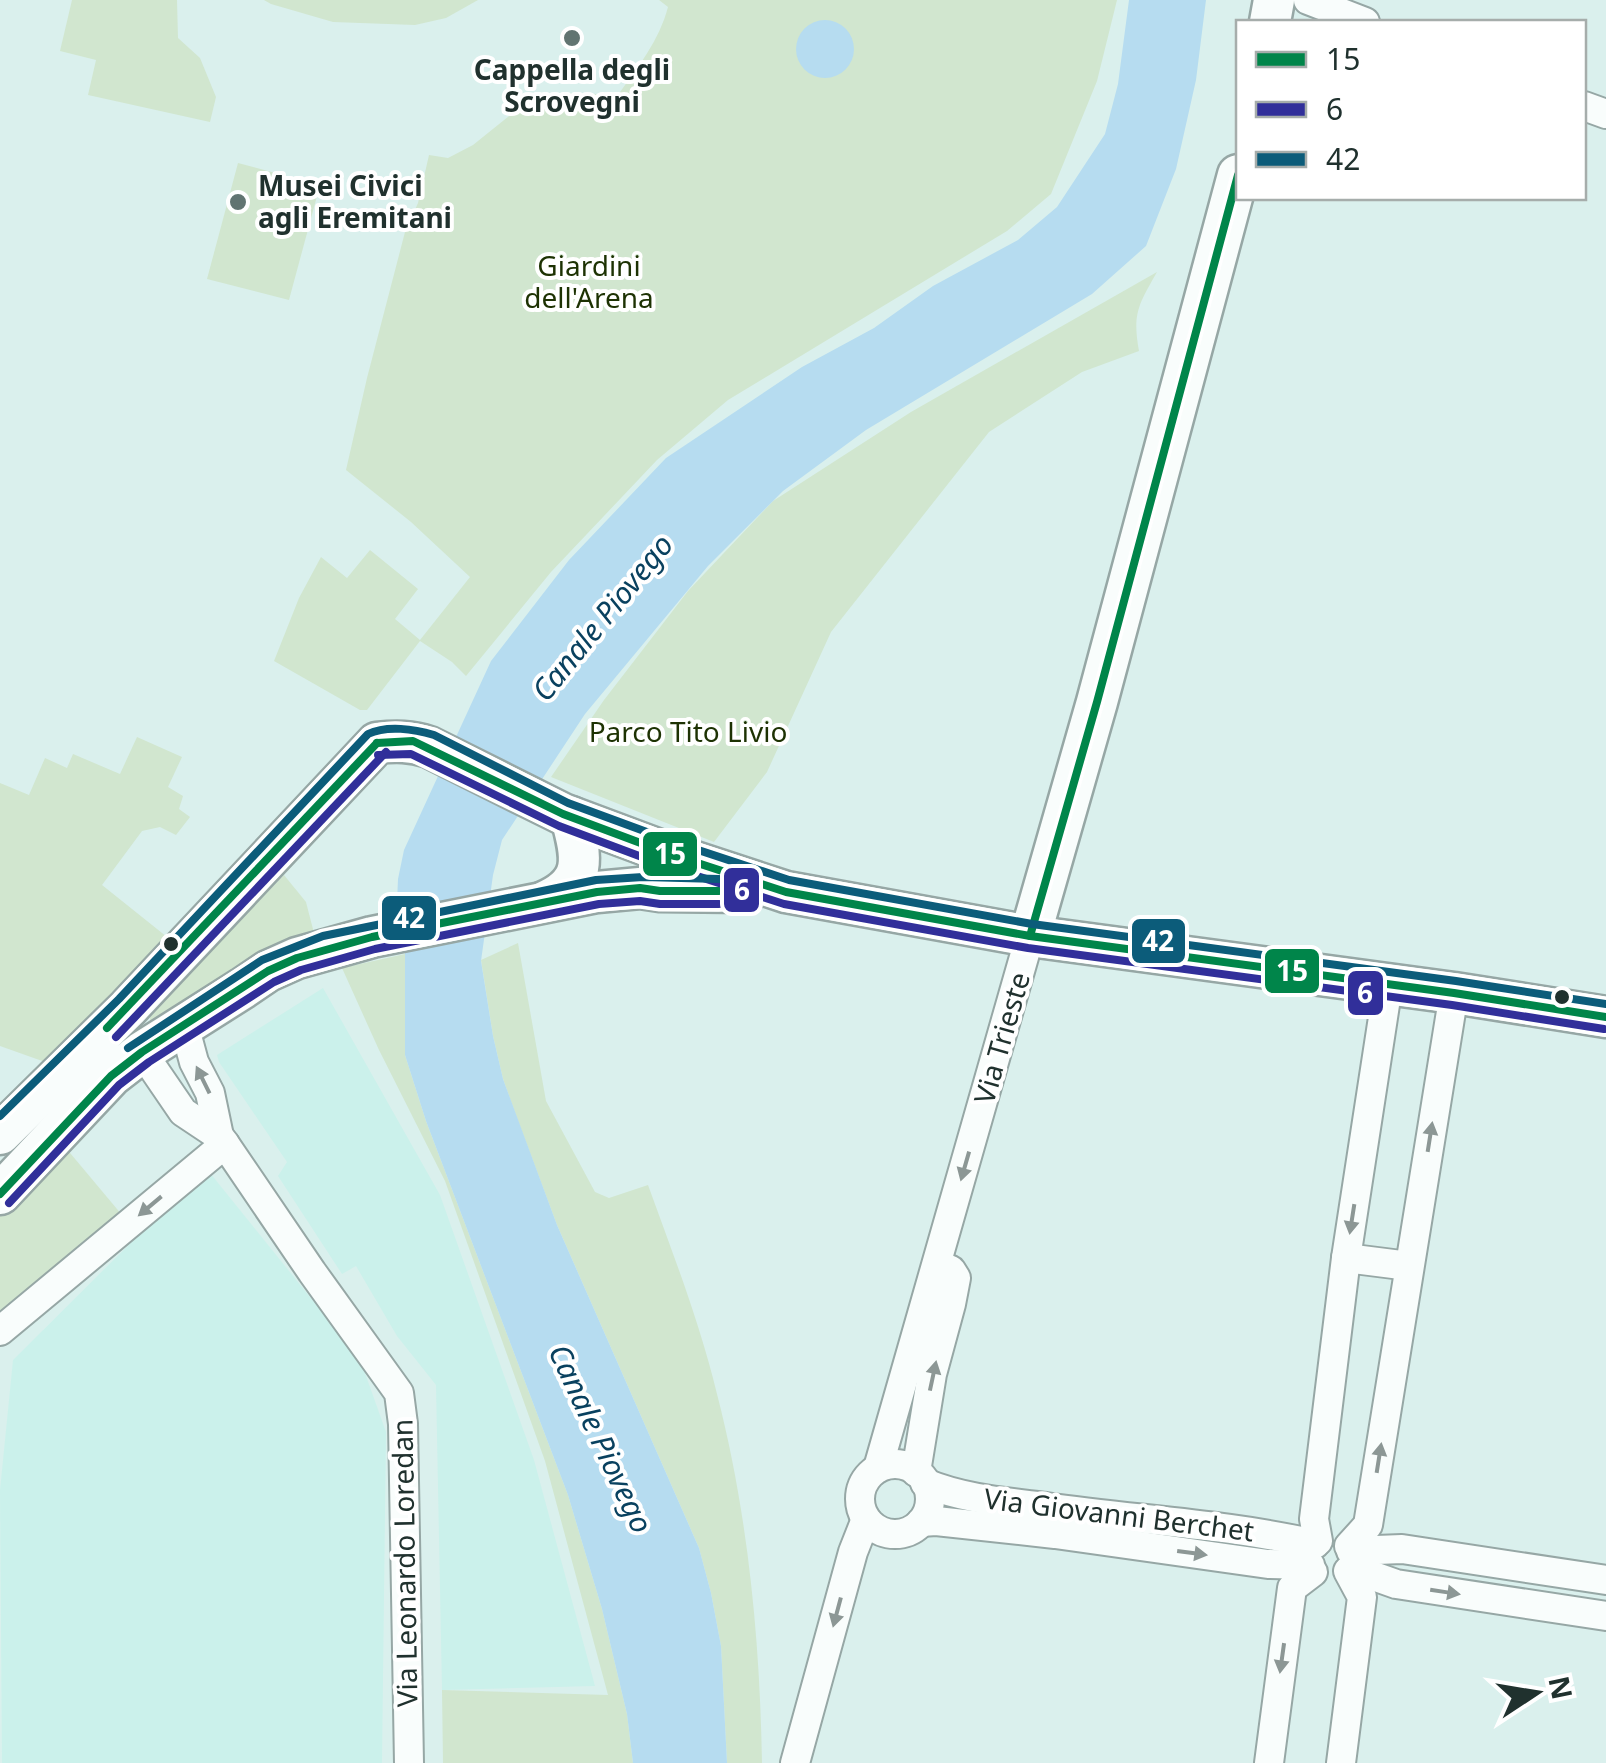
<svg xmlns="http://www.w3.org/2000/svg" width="1606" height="1763" font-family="'Noto Sans',sans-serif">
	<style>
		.built { fill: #cbf1eb }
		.green { fill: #d1e6cf }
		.water { fill: #b6dcf0 }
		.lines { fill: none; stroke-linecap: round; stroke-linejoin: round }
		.street-casing { stroke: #96a7a5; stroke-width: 32 }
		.secondary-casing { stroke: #96a7a5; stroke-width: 45 }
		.street { stroke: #f9fdfc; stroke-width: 28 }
		.secondary { stroke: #f9fdfc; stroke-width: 40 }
		.bus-1-casing { stroke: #fff; stroke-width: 15 }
		.bus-2-casing { stroke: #fff; stroke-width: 15 }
		.bus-3-casing { stroke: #fff; stroke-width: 15 }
		.bus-1 { stroke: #00854a; stroke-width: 8 }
		.bus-2 { stroke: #312f9a; stroke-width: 8 }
		.bus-3 { stroke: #0c5c7a; stroke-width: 8 }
		.oneway { fill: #8c9795 }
		.poi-dot { fill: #617471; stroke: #fff; stroke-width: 4 }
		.bus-dot { fill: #20312e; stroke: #fff; stroke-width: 4 }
		.labels { text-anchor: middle; stroke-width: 8; stroke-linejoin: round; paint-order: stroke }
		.poi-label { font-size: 28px; font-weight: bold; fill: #20312e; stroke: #fff }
		.park-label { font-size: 28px; fill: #1d3203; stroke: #fff }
		.street-label { font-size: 28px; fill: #20312e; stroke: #fff }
		.water-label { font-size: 30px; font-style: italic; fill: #09415f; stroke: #fff }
		.line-badge { stroke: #fff; stroke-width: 4 }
		.badge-label { font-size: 28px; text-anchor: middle; font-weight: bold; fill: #fff }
	</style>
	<rect width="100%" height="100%" fill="#daf0ed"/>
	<!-- built -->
	<g class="built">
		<polygon points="323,988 440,1195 534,1460 595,1686 442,1690 436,1385 397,1336 356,1266 342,1274 278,1176 287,1162 219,1062 217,1055"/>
		<polygon points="206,1168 360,1359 386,1432 382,1763 2,1763 0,1490 13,1360"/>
	</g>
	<!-- green -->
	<g class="green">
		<polygon points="72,0 177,0 178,38 200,58 216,97 210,122 88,95 96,60 60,51"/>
		<polygon points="264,0 478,0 446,18 415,25 333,22 271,4"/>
		<path d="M659 0H1117L1097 81 1051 194 1007 231 728 400 657 460 551 572 466 676 452 662 420 641 367 710H360L274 661 299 598 321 557 347 578 370 550 418 589 395 619 420 640 470 577 411 522 346 470 367 378 405 232 418 203 429 155 448 158 473 145 530 99 574 93 618 95C638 67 659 41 668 7Z"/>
		<polygon points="238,163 320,185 289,300 207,279"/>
		<path d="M1157 272C1139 304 1132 313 1139 351L1082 372 989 432 831 632 767 772 714 842 551 777 604 700 688 591 773 501 911 412Z"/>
		<polygon points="137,737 182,757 168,787 183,796 179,809 190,817 176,835 160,827 142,831 102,885 167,937 45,1062 0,1046 0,783 29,795 45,758 67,768 73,754 120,774"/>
		<polygon points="284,875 306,902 315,937 153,1026 150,1022 150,1013"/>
		<path d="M518 943 546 1101 595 1192 609 1198 648 1185C673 1254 700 1323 717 1394 748 1514 760 1640 762 1763H727L721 1646 711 1593 699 1548 557 1225 517 1118 503 1079 493 1036 481 960Z"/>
		<polygon points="405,954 405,1055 426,1121 568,1495 602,1609 627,1714 633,1763 443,1763 442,1690 608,1695 545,1461 445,1181 379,1050 342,968"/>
		<polygon points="60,1141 122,1215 0,1319 0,1201"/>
	</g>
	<!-- water -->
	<g class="water">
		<polygon points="1129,0 1206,0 1196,80 1176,169 1146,246 1092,294 866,430 783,491 708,566 585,714 502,840 493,875 481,961 493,1036 503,1079 557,1225 699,1548 711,1593 721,1646 727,1763 633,1763 627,1714 602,1609 568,1495 426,1121 405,1055 405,954 397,902 398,879 404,850 491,661 569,560 666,458 802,367 874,328 933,286 1018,240 1057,207 1105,134 1118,84"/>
		<circle cx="825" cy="49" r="29"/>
	</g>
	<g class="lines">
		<!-- street casing -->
		<g class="street-casing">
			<g id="street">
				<polyline points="1308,0 1365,22"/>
				<polyline points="1584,106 1606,114"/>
				<polyline points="184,1025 194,1062 210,1093 219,1136"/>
				<polyline points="142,1052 183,1112 219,1136 225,1144 312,1272 399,1393 403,1424 409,1763"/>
				<polyline points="1346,1258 1409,1266"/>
				<polyline points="0,1331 225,1144"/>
				<circle cx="895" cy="1499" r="35"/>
				<polyline points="878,1468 1030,936"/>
				<polyline points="916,1472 932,1374 951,1304 956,1278 951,1270 937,1264"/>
				<path d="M925 1483C964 1499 1005 1502 1046 1507 1135 1520 1227 1524 1315 1544"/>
				<polyline points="921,1522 936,1521 1055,1534 1268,1564 1310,1565"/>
				<polyline points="1318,1541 1314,1519 1346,1258 1388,985"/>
				<polyline points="1349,1546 1368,1525 1454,993"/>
				<polyline points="1351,1551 1402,1549 1606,1580"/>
				<polyline points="1351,1568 1396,1584 1606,1616"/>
				<polyline points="795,1763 853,1552 866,1519"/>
				<polyline points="1269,1763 1292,1588 1313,1572"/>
				<polyline points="1341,1763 1362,1597 1348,1571"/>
			</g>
		</g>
		<!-- secondary casing -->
		<g class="secondary-casing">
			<g id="secondary">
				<polyline points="1270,22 1274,0"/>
				<path d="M544 902C588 883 582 858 571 817"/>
				<polyline points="1030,936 1097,702 1238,175"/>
				<path d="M0 1134 128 1008 377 743C396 741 411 741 429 747L563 814 670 854 786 892 1030 936 1454 993 1606 1017"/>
				<polyline points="0,1194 111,1076 142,1052 243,988 268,971 297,958 372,937 597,892 640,888 660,891 747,892"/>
			</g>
		</g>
		<!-- street -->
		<use href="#street" class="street"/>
		<!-- secondary -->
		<use href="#secondary" class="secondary"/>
		<!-- bus-1 casing -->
		<g class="bus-1-casing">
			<g id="bus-1">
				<polyline points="377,743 413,741 563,814 670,854 786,892 1030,936 1454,993 1606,1017"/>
				<polyline points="1030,936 1097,702 1238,175"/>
				<polyline points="107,1028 377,743"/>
				<polyline points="0,1194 111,1076 142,1052 268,971 297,958 372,937 597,892 640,888 660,891 719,891"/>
			</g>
		</g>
		<!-- bus-2 casing -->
		<g class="bus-2-casing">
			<g id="bus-2">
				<polyline points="378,755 411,754 559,826 666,866 784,904 1028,948 1452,1005 1604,1029"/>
				<polyline points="116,1037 386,752"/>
				<polyline points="9,1203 119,1085 149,1062 274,982 301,970 375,949 599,904 640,901 660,904 719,904"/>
			</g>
		</g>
		<!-- bus-3 casing -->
		<g class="bus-3-casing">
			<g id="bus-3">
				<polyline points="128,1048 262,960 323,936 596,880 643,877 719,879"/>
				<path d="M0 1116 119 999 368 734C387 725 414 729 434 735L568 803 674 842 789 880 1032 924 1456 981 1606 1004"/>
			</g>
		</g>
		<!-- bus-1 -->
		<use href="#bus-1" class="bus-1"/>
		<!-- bus-2 -->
		<use href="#bus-2" class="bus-2"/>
		<!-- bus-3 -->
		<use href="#bus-3" class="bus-3"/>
	</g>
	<!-- one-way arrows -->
	<defs><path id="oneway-solid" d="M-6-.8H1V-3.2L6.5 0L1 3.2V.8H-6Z" transform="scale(2.5)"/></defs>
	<g class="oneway">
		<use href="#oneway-solid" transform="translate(203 1080) rotate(-116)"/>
		<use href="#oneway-solid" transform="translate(1430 1137) rotate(-81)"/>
		<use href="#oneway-solid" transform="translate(965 1166) rotate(106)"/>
		<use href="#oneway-solid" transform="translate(150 1206) rotate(140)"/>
		<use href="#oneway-solid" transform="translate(1352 1219) rotate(99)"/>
		<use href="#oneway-solid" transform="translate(933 1376) rotate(-78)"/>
		<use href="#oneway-solid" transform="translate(1379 1458) rotate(-81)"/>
		<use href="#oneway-solid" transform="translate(1192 1553) rotate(8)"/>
		<use href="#oneway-solid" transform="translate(1445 1592) rotate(9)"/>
		<use href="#oneway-solid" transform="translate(837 1612) rotate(105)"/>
		<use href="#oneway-solid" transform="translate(1282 1658) rotate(98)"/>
	</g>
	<!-- markers -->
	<g class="poi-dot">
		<circle cx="572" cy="38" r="10"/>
		<circle cx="238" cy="202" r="10"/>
	</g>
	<g class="bus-dot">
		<circle cx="171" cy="944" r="9"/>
		<circle cx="1562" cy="997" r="9"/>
	</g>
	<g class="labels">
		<!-- poi labels -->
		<g class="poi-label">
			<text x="572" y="80">Cappella degli<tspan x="572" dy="32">Scrovegni</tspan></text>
			<text x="258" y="196" text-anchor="start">Musei Civici<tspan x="258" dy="32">agli Eremitani</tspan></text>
		</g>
		<!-- park labels -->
		<g class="park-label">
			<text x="589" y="276">Giardini<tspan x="589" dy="32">dell'Arena</tspan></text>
			<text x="688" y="742">Parco Tito Livio</text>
		</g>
		<!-- street labels -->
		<g class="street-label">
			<text transform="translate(1002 1038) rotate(-74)" y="10">Via Trieste</text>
			<text transform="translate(1119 1515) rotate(7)" y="10">Via Giovanni Berchet</text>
			<text transform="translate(405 1563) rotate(-91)" y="10">Via Leonardo Loredan</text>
		</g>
		<!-- water labels -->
		<g class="water-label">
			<text transform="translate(603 618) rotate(-51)" y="10">Canale Piovego</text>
			<text transform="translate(600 1439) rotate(65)" y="10">Canale Piovego</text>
		</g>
	</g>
	<g class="line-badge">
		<rect x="641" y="830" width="58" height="48" rx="10" fill="#00854a"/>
		<rect x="722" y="866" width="39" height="48" rx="10" fill="#312f9a"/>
		<rect x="380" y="894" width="58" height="48" rx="10" fill="#0c5c7a"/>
		<rect x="1130" y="917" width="57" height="48" rx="10" fill="#0c5c7a"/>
		<rect x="1263" y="947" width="58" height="48" rx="10" fill="#00854a"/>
		<rect x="1346" y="969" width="39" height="48" rx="10" fill="#312f9a"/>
	</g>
	<g class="badge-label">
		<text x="670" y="864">15</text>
		<text x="742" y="900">6</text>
		<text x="409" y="928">42</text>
		<text x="1158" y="951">42</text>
		<text x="1292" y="981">15</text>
		<text x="1365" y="1003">6</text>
	</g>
	<!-- legend -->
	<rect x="1236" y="20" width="350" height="180" fill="#ffffff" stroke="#a6adab" stroke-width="2.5"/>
	<rect x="1256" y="52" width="50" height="15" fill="#00854a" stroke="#a6adab" stroke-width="2.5"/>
	<text x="1326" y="70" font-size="30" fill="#20312e">15</text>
	<rect x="1256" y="102" width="50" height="15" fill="#312f9a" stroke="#a6adab" stroke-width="2.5"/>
	<text x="1326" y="120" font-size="30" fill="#20312e">6</text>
	<rect x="1256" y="152" width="50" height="15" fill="#0c5c7a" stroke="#a6adab" stroke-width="2.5"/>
	<text x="1326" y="170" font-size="30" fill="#20312e">42</text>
	<!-- north arrow -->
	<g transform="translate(1536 1693) rotate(78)" stroke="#ffffff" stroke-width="8" paint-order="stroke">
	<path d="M0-8L18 38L0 25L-18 38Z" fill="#20312e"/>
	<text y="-15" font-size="28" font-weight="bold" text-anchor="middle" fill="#20312e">N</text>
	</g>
</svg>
